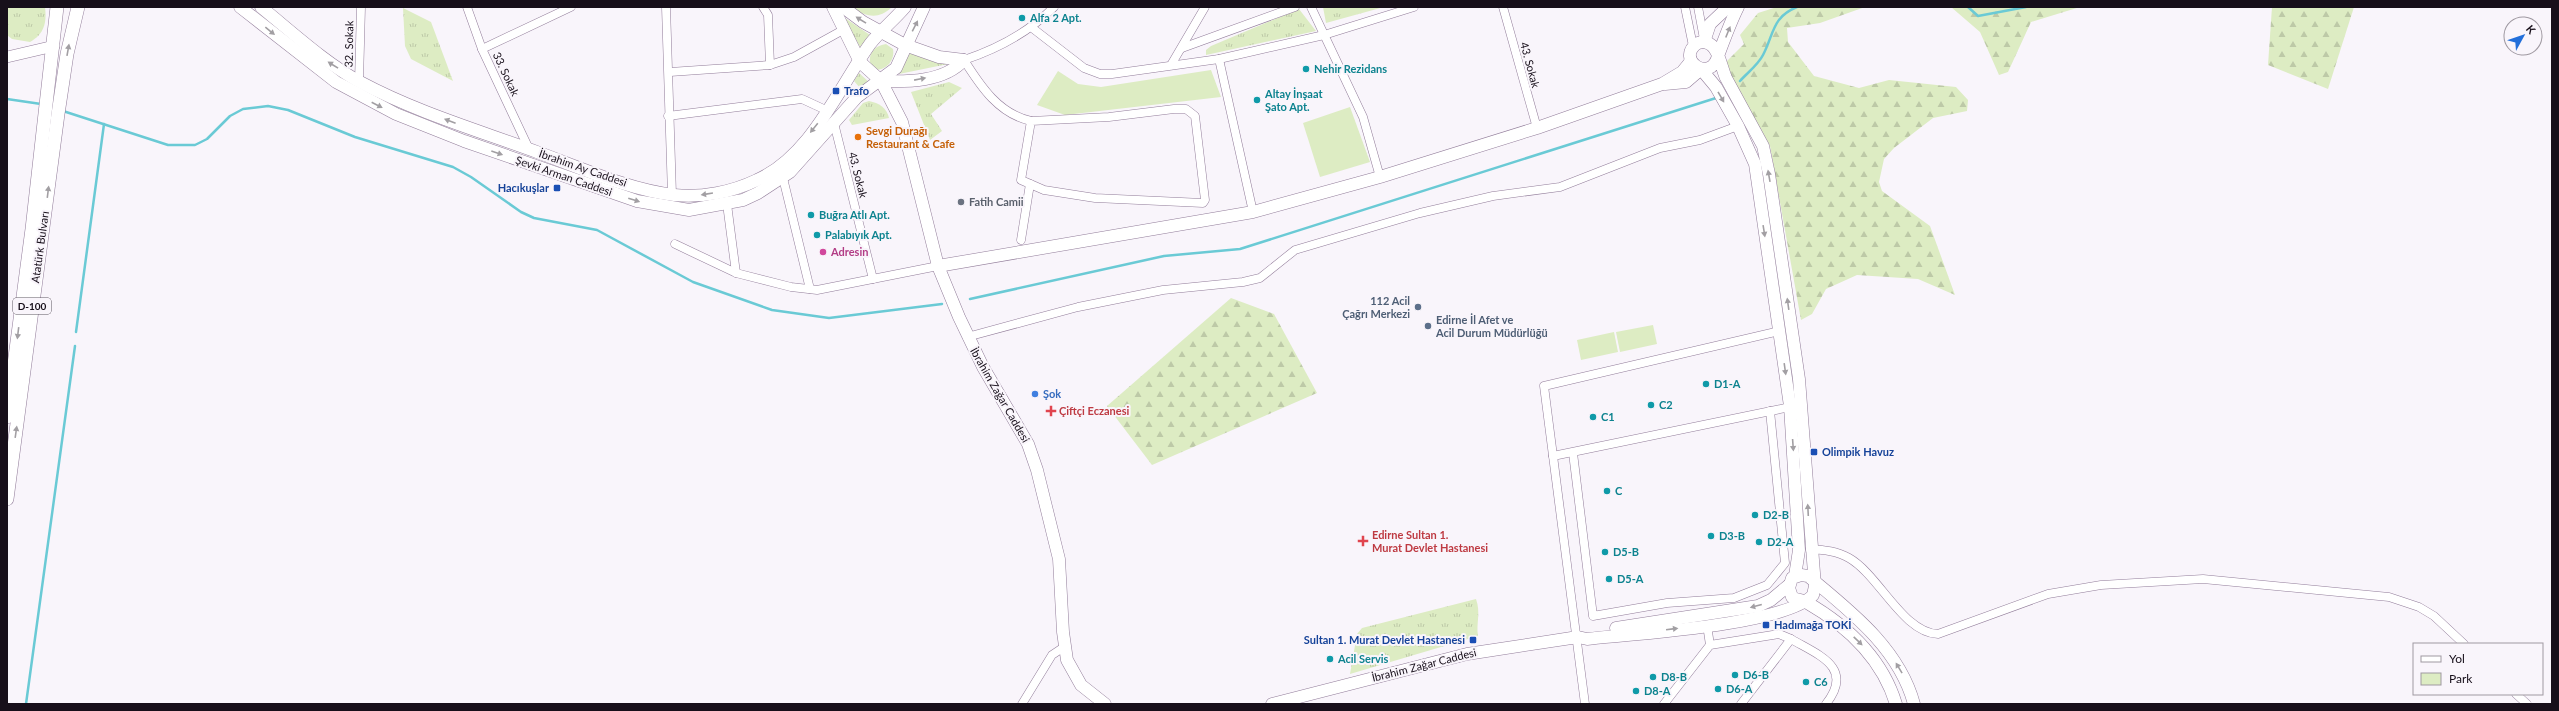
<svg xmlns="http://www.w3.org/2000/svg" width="2559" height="711" font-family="Lato,sans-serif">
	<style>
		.grass { fill: url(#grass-tufts) }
		.forest { fill: url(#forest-firs) }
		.park { fill: #ddecc3 }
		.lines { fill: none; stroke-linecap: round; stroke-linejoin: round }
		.stream { stroke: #6acad5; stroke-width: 2.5 }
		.minor-casing { stroke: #927d9a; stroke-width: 9 }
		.tertiary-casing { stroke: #927d9a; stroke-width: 12 }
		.secondary-casing { stroke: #927d9a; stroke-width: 13 }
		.primary-casing { stroke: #927d9a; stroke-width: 14 }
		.minor { stroke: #fff; stroke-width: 8 }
		.tertiary { stroke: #fff; stroke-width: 11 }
		.secondary { stroke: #fff; stroke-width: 12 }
		.primary { stroke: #fff; stroke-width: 13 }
		.oneway { fill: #a29fa3 }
		.culture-dot { fill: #0f9aa8; stroke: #f9f5fb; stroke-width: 1.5 }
		.transit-dot { fill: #1a4fb4; stroke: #f9f5fb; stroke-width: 1.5 }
		.food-dot { fill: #e8710a; stroke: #f9f5fb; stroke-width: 1.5 }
		.worship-dot { fill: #6b7280; stroke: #f9f5fb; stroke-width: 1.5 }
		.hotel-dot { fill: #d1479c; stroke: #f9f5fb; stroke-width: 1.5 }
		.service-dot { fill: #5c6f8a; stroke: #f9f5fb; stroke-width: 1.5 }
		.shop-dot { fill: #3f7fe0; stroke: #f9f5fb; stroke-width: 1.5 }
		.health-dot { fill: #e0444e; stroke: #f9f5fb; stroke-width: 1.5 }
		.labels { text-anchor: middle; stroke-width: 4; stroke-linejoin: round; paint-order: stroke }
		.shield { fill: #f9f5fb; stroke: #5b545e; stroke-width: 1 }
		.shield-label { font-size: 10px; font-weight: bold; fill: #170f1a }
		.culture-label { font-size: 11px; font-weight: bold; fill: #0d838f; stroke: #f9f5fb; text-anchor: start }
		.street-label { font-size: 11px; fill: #170f1a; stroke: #f9f5fb }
		.transit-label { font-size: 11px; font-weight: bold; fill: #164399; stroke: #f9f5fb; text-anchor: start }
		.food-label { font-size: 11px; font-weight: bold; fill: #c56008; stroke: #f9f5fb; text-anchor: start }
		.worship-label { font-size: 11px; font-weight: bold; fill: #5b616d; stroke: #f9f5fb; text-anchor: start }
		.hotel-label { font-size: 11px; font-weight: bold; fill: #b23c85; stroke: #f9f5fb; text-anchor: start }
		.service-label { font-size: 11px; font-weight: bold; fill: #4e5e75; stroke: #f9f5fb; text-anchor: end }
		.shop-label { font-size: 11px; font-weight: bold; fill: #366cbe; stroke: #f9f5fb; text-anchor: start }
		.health-label { font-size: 11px; font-weight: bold; fill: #be3a42; stroke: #f9f5fb; text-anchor: start }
	</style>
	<defs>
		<pattern id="grass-tufts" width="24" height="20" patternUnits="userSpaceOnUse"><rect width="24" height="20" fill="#ddecc3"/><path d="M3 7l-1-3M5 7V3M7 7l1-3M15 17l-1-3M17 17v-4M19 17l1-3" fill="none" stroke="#bdc9a7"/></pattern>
		<pattern id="forest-firs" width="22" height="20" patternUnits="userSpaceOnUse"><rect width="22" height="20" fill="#ddecc3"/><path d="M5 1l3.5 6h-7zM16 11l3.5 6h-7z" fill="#bdc9a7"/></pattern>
	</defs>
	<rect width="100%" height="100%" fill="#f9f5fb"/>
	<!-- grass -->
	<g class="grass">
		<path d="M7 7H45C47 23 44 34 30 42L12 39 7 35Z"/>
		<polygon points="1323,7 1384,7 1326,23"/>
		<polygon points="403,8 431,22 453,81 411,59 405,46"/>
		<polygon points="1299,9 1316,31 1206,55 1206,50 1211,46"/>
		<polygon points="842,16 870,35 860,47"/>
		<path d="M886 44 893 49C895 60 887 70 875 70L871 66C867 54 874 46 886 44Z"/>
		<polygon points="910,53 948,64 899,74"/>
		<polygon points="859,73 869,82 860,88 854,81"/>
		<polygon points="949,82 962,88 931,114 942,131 930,140 911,92"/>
		<path d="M869 101C879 103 887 108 889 118L852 125 849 120 863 103Z"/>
		<path d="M1476 599C1481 613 1476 623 1478 636L1350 674 1357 634 1362 628Z"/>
	</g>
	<!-- forest -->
	<g class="forest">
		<polygon points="1777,7 1865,7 1820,23 1787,28 1788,42 1814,76 1859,88 1889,80 1956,87 1968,100 1967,111 1933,118 1894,148 1884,159 1879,182 1882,191 1930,226 1955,295 1918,279 1857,275 1826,289 1812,314 1801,320 1770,146 1727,68 1726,62 1744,44 1740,35 1758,13"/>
		<polygon points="1951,7 2080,7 2031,22 2008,72 1999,75 1980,32"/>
		<polygon points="2272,7 2354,7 2328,89 2268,65"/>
		<polygon points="1231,298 1274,314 1317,393 1152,465 1107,406"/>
	</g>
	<!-- park -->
	<g class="park">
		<path d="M849 7H892C877 21 866 16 849 7Z"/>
		<polygon points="1211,70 1221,97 1065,115 1037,105 1058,71 1078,84 1101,87"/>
		<polygon points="1350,107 1370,162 1320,177 1303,123"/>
		<polygon points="1653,325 1657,344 1620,352 1616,332"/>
		<polygon points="1614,332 1618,352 1581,360 1577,340"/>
	</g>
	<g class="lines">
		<!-- stream -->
		<g class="stream">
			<polyline points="1968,7 1978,16 2026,7"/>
			<path d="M1740 81C1747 73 1758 65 1763 55 1774 34 1772 17 1797 7"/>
			<polyline points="7,99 41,104"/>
			<polyline points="63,111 168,145 195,145 207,139 230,116 243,109 268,106 288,110 355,137 453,167 471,177 521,212 534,218 597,230 693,282 772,310 829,318 942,304"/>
			<polyline points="970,299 1164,256 1240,249 1716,98"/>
			<polyline points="76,332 104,124"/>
			<polyline points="26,704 75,346"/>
		</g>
		<!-- minor casing -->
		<g class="minor-casing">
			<g id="minor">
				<polyline points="467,7 482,49 529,149"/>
				<polyline points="666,7 672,195"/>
				<polyline points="763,7 768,15 770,65"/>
				<polyline points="1311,7 1363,117 1380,177"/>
				<polyline points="1503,7 1537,128"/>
				<polyline points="1685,7 1693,46"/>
				<polyline points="1698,7 1704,39"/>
				<polyline points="1031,27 1084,68 1100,74 1112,74 1219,59 1324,35 1414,7"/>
				<polyline points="1182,48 1295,7"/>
				<polyline points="482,49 571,7"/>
				<polyline points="1219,59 1253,212"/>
				<polyline points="1171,65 1205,7"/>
				<polyline points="670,72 770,65 794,57 843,30"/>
				<polyline points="359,81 361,7"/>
				<polygon points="1174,109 1186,109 1195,116 1205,200 1203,203 1095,198 1044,190 1021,180 1031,121 1109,117"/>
				<polyline points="668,116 802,99 828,111"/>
				<path d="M1031 121C999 114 981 87 964 60 997 49 1029 32 1054 7"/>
				<polyline points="834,123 873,279"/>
				<polyline points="783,178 810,289"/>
				<polyline points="727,204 736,273"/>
				<polyline points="1021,240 1030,184"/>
				<polyline points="675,244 736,273 791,287 817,290 938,266"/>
				<polyline points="967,337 1078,307 1163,290 1243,282 1260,278 1295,250 1420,213 1493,196 1560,187 1660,148 1700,140 1738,126"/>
				<polyline points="1573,453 1593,616 1667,603 1734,598 1767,585 1785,563 1770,411"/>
				<polyline points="1553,456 1795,406"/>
				<path d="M1810 549C1824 550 1837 551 1849 558 1879 575 1903 633 1938 634L2048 594 2101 585 2203 579 2389 597 2419 607 2434 616 2464 644"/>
				<polyline points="1707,625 1710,645"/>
				<polyline points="2516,694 2527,704"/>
				<polyline points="1022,704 1052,655 1064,647"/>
				<polyline points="1585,704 1544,386 1780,331"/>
				<polyline points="1664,704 1710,645 1779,634 1791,639"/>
				<path d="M1741 704 1791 639C1818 655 1855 667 1826 704"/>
			</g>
		</g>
		<!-- tertiary casing -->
		<g class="tertiary-casing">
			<polyline id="tertiary" points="7,57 54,46"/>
		</g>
		<!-- secondary casing -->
		<g class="secondary-casing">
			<g id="secondary">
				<polyline points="240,7 336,82 396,114 464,141 637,201 689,210 743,200 758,193 790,172 857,97 896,68 924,7"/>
				<path d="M261 7C293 33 324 62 360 82 416 112 477 130 537 152 579 167 629 190 674 195 702 198 732 192 757 180 811 156 838 89 870 44 880 31 894 20 905 7"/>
				<path d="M833 7 860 62 881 81C908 82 944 82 964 60"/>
				<polyline points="843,7 863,22 905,45 939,57 964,60"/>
				<polyline points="1704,42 1710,24 1728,7"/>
				<polyline points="1701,69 1716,87 1738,126 1755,164 1790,406 1799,550 1795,576"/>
				<polyline points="881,81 902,122 938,266 959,317 983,367 1028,444 1037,470 1059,559 1063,632 1067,660 1081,685 1105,704"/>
				<polyline points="1665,84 1686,82 1701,69"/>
				<polyline points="938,266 1253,212 1380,177 1537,128 1662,84 1682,72 1691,61"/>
				<polyline points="1616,628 1758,606 1771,600 1789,585"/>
				<path d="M1272 704 1467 654 1578 637 1587 639C1632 634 1786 625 1813 595L1815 586 1799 379 1769 174 1763 146 1726 78C1720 65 1718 37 1698 43 1674 58 1710 85 1718 56 1724 40 1730 23 1738 7"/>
				<path d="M1896 704C1882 658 1846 625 1806 602 1802 599 1797 601 1792 597L1789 588 1792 578 1801 575 1808 576C1850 611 1899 648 1914 704"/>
			</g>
		</g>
		<!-- primary casing -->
		<g class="primary-casing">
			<g id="primary">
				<polyline points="7,417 32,229 57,7"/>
				<polyline points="7,499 58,114 67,54 78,7"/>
			</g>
		</g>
		<!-- minor -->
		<use href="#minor" class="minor"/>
		<!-- tertiary -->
		<use href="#tertiary" class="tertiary"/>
		<!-- secondary -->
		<use href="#secondary" class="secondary"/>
		<!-- primary -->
		<use href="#primary" class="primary"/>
	</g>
	<!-- one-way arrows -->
	<defs><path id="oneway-solid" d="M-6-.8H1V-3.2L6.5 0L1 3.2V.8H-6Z"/></defs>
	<g class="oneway">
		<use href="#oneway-solid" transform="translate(861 20) rotate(-148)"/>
		<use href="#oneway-solid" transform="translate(915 26) rotate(-63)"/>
		<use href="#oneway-solid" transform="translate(270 31) rotate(39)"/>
		<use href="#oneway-solid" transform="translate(1728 32) rotate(-68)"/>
		<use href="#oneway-solid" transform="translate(68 50) rotate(-80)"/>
		<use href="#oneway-solid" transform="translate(333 65) rotate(-148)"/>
		<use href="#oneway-solid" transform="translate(920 79) rotate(-11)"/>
		<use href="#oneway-solid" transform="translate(1721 97) rotate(60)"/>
		<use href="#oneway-solid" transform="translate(377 105) rotate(27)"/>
		<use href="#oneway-solid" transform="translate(450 121) rotate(-159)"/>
		<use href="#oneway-solid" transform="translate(814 128) rotate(129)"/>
		<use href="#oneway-solid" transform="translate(497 153) rotate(19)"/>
		<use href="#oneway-solid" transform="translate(1769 176) rotate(-100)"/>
		<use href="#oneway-solid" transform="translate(48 192) rotate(-83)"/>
		<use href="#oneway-solid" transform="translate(707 194) rotate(171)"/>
		<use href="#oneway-solid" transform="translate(634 200) rotate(17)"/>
		<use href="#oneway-solid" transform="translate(1764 231) rotate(81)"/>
		<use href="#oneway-solid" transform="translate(1788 304) rotate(-98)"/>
		<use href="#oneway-solid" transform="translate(18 333) rotate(97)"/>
		<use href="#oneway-solid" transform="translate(1785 369) rotate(82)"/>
		<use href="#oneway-solid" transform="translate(16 432) rotate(-82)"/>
		<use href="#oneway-solid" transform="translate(1793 445) rotate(86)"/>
		<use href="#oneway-solid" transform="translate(1808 510) rotate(-93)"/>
		<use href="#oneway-solid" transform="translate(1756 606) rotate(165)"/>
		<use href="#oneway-solid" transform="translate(1672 629) rotate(-7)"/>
		<use href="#oneway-solid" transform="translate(1858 641) rotate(44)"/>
		<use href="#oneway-solid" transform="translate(1899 668) rotate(-121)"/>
	</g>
	<!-- markers -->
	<g class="culture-dot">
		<circle cx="1022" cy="18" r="4"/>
		<circle cx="1306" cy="69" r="4"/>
		<circle cx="1257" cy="100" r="4"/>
		<circle cx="811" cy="215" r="4"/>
		<circle cx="817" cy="235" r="4"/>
		<circle cx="1706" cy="384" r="4"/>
		<circle cx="1651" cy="405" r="4"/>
		<circle cx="1593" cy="417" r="4"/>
		<circle cx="1607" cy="491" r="4"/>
		<circle cx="1755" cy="515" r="4"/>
		<circle cx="1711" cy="536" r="4"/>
		<circle cx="1759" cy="542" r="4"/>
		<circle cx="1605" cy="552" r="4"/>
		<circle cx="1609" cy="579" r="4"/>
		<circle cx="1330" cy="659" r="4"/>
		<circle cx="1735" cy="675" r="4"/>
		<circle cx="1653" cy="677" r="4"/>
		<circle cx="1806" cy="682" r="4"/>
		<circle cx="1718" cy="689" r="4"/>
		<circle cx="1636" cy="691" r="4"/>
	</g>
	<g class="transit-dot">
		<rect x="832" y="87" width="8" height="8" rx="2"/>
		<rect x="553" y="184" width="8" height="8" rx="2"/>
		<rect x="1810" y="448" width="8" height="8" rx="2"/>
		<rect x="1762" y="621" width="8" height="8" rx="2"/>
		<rect x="1469" y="636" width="8" height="8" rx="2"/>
	</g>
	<circle class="food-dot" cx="858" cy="137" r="4"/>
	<circle class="worship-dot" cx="961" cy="202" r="4"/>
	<circle class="hotel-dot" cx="823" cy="252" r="4"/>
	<g class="service-dot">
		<circle cx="1418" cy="307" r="4"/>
		<circle cx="1428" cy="326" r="4"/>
	</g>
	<circle class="shop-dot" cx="1035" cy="394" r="4"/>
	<g class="health-dot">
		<path d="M1049 405h4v4h4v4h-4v4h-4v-4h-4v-4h4z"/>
		<path d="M1361 535h4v4h4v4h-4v4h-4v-4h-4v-4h4z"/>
	</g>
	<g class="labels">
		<!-- shield labels -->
		<rect class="shield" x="13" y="298" width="38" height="16" rx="3"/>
		<g class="shield-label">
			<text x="32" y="310">D-100</text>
		</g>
		<!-- culture labels -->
		<g class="culture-label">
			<text x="1030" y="22">Alfa 2 Apt.</text>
			<text x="1314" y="73">Nehir Rezidans</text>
			<text x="1265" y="98">Altay İnşaat<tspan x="1265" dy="13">Şato Apt.</tspan></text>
			<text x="819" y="219">Buğra Atlı Apt.</text>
			<text x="825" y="239">Palabıyık Apt.</text>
			<text x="1714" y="388">D1-A</text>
			<text x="1659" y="409">C2</text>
			<text x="1601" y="421">C1</text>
			<text x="1615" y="495">C</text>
			<text x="1763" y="519">D2-B</text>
			<text x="1719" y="540">D3-B</text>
			<text x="1767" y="546">D2-A</text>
			<text x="1613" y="556">D5-B</text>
			<text x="1617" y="583">D5-A</text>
			<text x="1338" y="663">Acil Servis</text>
			<text x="1743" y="679">D6-B</text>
			<text x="1661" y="681">D8-B</text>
			<text x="1814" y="686">C6</text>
			<text x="1726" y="693">D6-A</text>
			<text x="1644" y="695">D8-A</text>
		</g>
		<!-- street labels -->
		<g class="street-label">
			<text transform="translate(349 44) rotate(-89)" y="4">32. Sokak</text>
			<text transform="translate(1530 65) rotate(75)" y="4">43. Sokak</text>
			<text transform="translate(506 74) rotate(65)" y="4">33. Sokak</text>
			<text transform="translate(583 168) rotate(19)" y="4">İbrahim Ay Caddesi</text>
			<text transform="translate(858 175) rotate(76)" y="4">43. Sokak</text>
			<text transform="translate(564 176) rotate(19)" y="4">Şevki Arman Caddesi</text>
			<text transform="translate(40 247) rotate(-82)" y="4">Atatürk Bulvarı</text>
			<text transform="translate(1000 395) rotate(60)" y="4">İbrahim Zağar Caddesi</text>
			<text transform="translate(1424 665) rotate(-14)" y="4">İbrahim Zağar Caddesi</text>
		</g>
		<!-- transit labels -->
		<g class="transit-label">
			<text x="844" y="95">Trafo</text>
			<text x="549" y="192" text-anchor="end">Hacıkuşlar</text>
			<text x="1822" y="456">Olimpik Havuz</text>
			<text x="1774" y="629">Hadımağa TOKİ</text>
			<text x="1465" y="644" text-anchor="end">Sultan 1. Murat Devlet Hastanesi</text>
		</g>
		<!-- food labels -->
		<g class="food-label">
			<text x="866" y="135">Sevgi Durağı<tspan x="866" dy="13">Restaurant &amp; Cafe</tspan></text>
		</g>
		<!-- worship labels -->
		<g class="worship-label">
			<text x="969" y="206">Fatih Camii</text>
		</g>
		<!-- hotel labels -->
		<g class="hotel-label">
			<text x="831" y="256">Adresin</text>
		</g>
		<!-- service labels -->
		<g class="service-label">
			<text x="1410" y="305">112 Acil<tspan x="1410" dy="13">Çağrı Merkezi</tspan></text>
			<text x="1436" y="324" text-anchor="start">Edirne İl Afet ve<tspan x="1436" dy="13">Acil Durum Müdürlüğü</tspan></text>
		</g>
		<!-- shop labels -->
		<g class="shop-label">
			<text x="1043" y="398">Şok</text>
		</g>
		<!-- health labels -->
		<g class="health-label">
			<text x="1059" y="415">Çiftçi Eczanesi</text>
			<text x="1372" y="539">Edirne Sultan 1.<tspan x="1372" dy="13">Murat Devlet Hastanesi</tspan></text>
		</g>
	</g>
	<!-- border -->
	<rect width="2559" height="711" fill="none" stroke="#170f1a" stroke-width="16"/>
	<!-- legend -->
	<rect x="2413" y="643" width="130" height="52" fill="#f9f5fb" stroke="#9f99a1"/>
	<rect x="2421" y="656" width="20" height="6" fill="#ffffff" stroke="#9f99a1"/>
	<text x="2449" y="663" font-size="12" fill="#170f1a">Yol</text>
	<rect x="2421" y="673" width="20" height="12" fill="#ddecc3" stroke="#9f99a1"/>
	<text x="2449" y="683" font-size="12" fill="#170f1a">Park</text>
	<!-- north arrow -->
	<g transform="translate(2523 36) rotate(50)"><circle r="19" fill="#f9f5fb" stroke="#9f99a1"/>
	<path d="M0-3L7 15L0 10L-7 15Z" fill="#226fda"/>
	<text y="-6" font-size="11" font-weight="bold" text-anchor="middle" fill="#170f1a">K</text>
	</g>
</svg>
